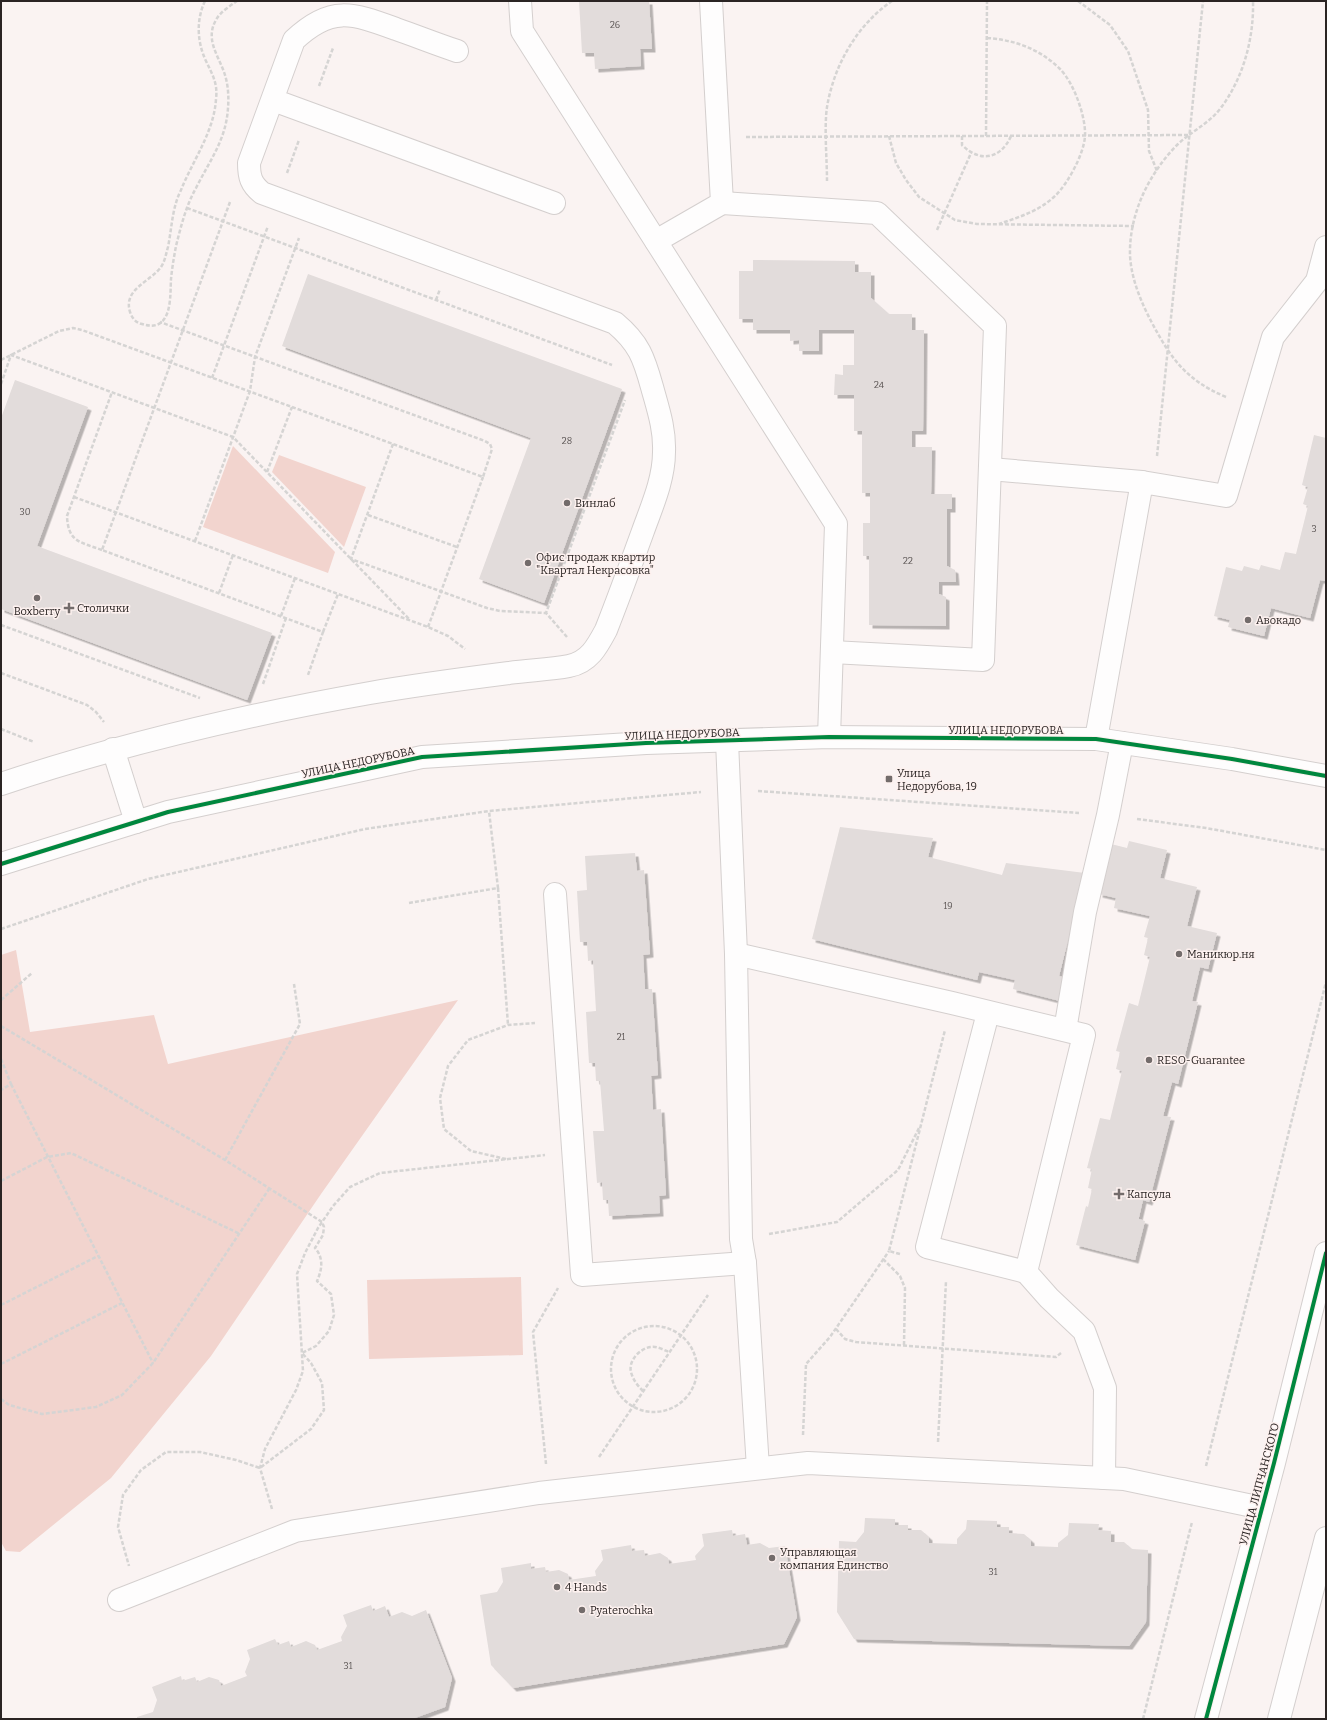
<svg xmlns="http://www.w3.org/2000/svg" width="1327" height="1720" font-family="Bitter,serif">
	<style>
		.green { fill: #f2d4ce }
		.building { fill: #e2dcdb; filter: url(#shadow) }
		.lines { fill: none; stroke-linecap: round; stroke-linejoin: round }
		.minor-casing { stroke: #d4cfce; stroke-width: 24 }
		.path { stroke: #d5d4d3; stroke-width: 2.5; stroke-dasharray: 4 2; stroke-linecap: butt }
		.minor { stroke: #fefdfd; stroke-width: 22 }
		.cycleway-casing { stroke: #fdf1ef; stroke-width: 6 }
		.cycleway { stroke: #00873e; stroke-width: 4 }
		.poi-dot { fill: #736c6b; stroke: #fdf1ef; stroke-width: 1.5 }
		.labels { text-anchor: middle; stroke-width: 3; stroke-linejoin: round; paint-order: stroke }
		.number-label { font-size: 9px; fill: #5a5453 }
		.poi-label { font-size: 11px; fill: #2a2423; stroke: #fdf1ef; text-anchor: start }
		.street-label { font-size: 11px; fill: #2a2423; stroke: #fdf1ef }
	</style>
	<defs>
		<filter id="shadow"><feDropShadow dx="3.5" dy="3.5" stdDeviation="0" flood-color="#0004"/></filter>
	</defs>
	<rect width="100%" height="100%" fill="#faf3f2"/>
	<!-- green -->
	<g class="green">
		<polygon points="233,446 335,552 328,573 203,527"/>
		<polygon points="279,455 366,487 344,547 272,472"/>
		<polygon points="16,950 30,1032 154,1015 168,1064 458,1000 321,1194 211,1356 111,1478 20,1552 6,1551 1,1542 1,955"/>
		<polygon points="521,1277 523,1355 369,1359 367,1280"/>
	</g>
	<!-- building -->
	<g class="building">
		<polygon points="579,1 649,1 652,49 640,49 641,66 595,69 594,53 582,53"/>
		<polygon points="753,260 855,261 855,272 871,272 871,298 889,314 912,314 912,330 924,330 923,431 912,431 912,447 932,447 931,494 952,494 952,509 947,509 947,566 955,570 956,582 939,582 939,594 946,597 946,626 869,625 869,556 863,556 863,523 870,523 870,493 862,493 862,431 854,431 854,395 834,395 835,374 843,375 843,365 854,365 854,330 819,330 819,351 799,351 799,340 790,341 790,330 753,330 753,319 739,319 739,271 753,271"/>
		<polygon points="308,274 622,389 544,603 479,579 531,438 282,346"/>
		<polygon points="15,380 88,407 37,546 272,633 247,700 1,609 1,418"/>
		<polygon points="1314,435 1326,438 1326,581 1320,580 1310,618 1271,608 1264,636 1228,627 1230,620 1214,616 1226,567 1242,571 1244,566 1259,570 1261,565 1280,570 1285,552 1296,554 1308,506 1303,504 1308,487 1302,485"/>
		<polygon points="840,827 933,838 928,857 1002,875 1006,863 1085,873 1059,976 1066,978 1060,1001 1013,989 1015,980 979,972 977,980 812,939"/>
		<polygon points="1129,841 1167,850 1160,878 1197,887 1187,926 1217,933 1208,969 1200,967 1192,1001 1198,1002 1178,1084 1172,1082 1163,1116 1171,1117 1149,1202 1143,1200 1139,1217 1139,1219 1145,1221 1135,1260 1076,1245 1086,1206 1088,1207 1092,1189 1088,1188 1092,1169 1087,1168 1100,1118 1110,1120 1122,1071 1116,1069 1120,1052 1116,1051 1129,1003 1138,1006 1150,957 1144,955 1148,938 1144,937 1150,916 1114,908 1116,898 1099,894 1111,844 1127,848"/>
		<polygon points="635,853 637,871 644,870 650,954 643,955 645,989 652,989 658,1075 651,1076 653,1110 661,1109 666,1195 659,1196 660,1213 609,1216 608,1200 603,1200 602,1182 597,1183 593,1131 604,1131 600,1081 596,1081 595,1063 589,1063 586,1012 596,1011 593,960 588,961 587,942 580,942 577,891 587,890 585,856"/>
		<polygon points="865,1518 895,1519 895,1525 908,1525 908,1530 921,1530 929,1537 929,1543 957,1544 957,1539 966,1529 967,1520 997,1521 997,1527 1009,1527 1009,1533 1024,1534 1031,1540 1031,1546 1058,1547 1058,1543 1068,1535 1069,1523 1099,1524 1098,1530 1111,1531 1111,1542 1124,1542 1132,1549 1148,1550 1146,1622 1129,1646 854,1639 837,1612 839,1541 856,1542 864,1532"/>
		<polygon points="732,1530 733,1536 745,1534 747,1545 760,1543 769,1548 785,1546 797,1617 784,1644 513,1688 491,1665 480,1595 497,1592 503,1582 501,1568 531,1563 531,1569 545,1567 546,1572 559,1570 568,1574 569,1580 596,1576 595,1571 603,1560 601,1550 631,1545 632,1551 644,1550 645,1556 660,1553 668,1558 669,1564 696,1560 695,1556 704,1546 702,1534"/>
		<polygon points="371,1605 373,1611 385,1606 389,1617 402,1612 412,1616 426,1610 452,1678 445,1707 412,1719 137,1719 137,1717 153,1712 157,1700 152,1687 181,1676 182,1681 195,1677 197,1682 209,1677 219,1680 221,1686 247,1676 245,1672 250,1659 247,1650 275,1639 278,1645 289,1641 291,1647 306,1641 315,1645 317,1650 342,1641 341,1637 347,1626 343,1615"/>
	</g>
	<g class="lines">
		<!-- minor casing -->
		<g class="minor-casing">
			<g id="minor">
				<polyline points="520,1 522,31 836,524 829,737"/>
				<polyline points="273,100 554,203"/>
				<polyline points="722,203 877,213 995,326 983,660 832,652"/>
				<polyline points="656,241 722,203 711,1"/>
				<polyline points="990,469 1142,482"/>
				<polyline points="1096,739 1142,482 1226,496 1273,337 1317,281 1326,247"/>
				<polyline points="113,749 136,822"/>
				<path d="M1 784C121 744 245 715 370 693 416 685 462 679 509 673 528 670 549 670 569 666 589 662 597 647 606 630 619 597 631 564 643 531 652 506 664 479 664 452 665 429 658 409 652 387 644 358 639 343 615 323L262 193C251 184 249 177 249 163L294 40C331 5 352 13 396 29 416 36 436 44 457 51"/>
				<polyline points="1,864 168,812 422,757 646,743 829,737 1096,739 1232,759 1326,776"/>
				<polyline points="555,894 582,1275 745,1263 741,1239 736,954 727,741"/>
				<polyline points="736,954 952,1003 1084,1035 1026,1272 1049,1298 1084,1331 1105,1388 1104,1478"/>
				<polyline points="988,1013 927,1247 1026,1272"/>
				<polyline points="1065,1030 1085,912 1108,815 1122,743"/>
				<polyline points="745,1263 758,1468"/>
				<polyline points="119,1600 295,1531 539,1493 808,1463 1124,1479 1262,1508"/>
				<polyline points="1206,1719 1274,1463 1326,1253"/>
				<polyline points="1279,1719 1326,1538"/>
			</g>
		</g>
		<!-- path -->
		<g class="path">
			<path d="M205 1C196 20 197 42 206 61 212 74 218 83 216 99 214 132 193 160 181 190 172 208 172 227 168 247 166 254 165 261 161 267 150 282 123 289 130 312 132 318 136 323 142 324 173 334 170 296 171 279 172 268 174 257 176 246 181 226 186 206 196 188 210 160 226 140 228 108 229 96 228 83 224 72 218 55 205 39 216 20 220 12 230 6 237 1"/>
			<polyline points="1078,1 1110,25 1128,51 1148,110 1149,151 1157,171"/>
			<path d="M987 38C1015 40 1040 49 1060 69 1074 83 1086 117 1085 136 1084 154 1068 183 1056 195 1040 211 1019 217 999 224"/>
			<polyline points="319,86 333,48"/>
			<polyline points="889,136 896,163 906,180 919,197 955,220 977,224 1134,226"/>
			<path d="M962 136V145C980 163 1001 159 1011 136"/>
			<polyline points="986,136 987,1"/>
			<polyline points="746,137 1189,135"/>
			<polyline points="287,173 299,140"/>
			<path d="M827 181C827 159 824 128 827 107 834 65 857 25 892 1"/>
			<polyline points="230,202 102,550 323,632 308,675"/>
			<polyline points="187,208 612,365"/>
			<polyline points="937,230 971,153"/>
			<polyline points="436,300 440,289"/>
			<polyline points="1,360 59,331 73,328 82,330 483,477 492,449 490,444 485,441 160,322"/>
			<polyline points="212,378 268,226"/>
			<polyline points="1,384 11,355 233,437 410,620"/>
			<path d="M1226 397C1186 380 1171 359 1151 321 1141 302 1131 278 1130 255 1129 214 1149 173 1178 144 1192 131 1208 124 1220 109 1243 79 1254 39 1253 1"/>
			<polyline points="393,444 351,559 487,608 500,611 546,613"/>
			<polyline points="1157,456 1203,1"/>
			<polyline points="267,472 292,407"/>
			<polyline points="74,497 428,627 448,636 465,649"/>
			<polyline points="368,515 457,547"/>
			<polyline points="195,541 250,391 255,357 299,238"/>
			<path d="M102 550C80 542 68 542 67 516L112 392"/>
			<polyline points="219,593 233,555"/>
			<polyline points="281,616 295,578"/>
			<polyline points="1,625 200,698"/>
			<polyline points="428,627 483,477"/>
			<polyline points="323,632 338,594"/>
			<polyline points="567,637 546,613 625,400"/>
			<polyline points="1,673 87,705 96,712 104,722"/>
			<polyline points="263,684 286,618"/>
			<polyline points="1,729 34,742"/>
			<polyline points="758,791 1079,813"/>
			<polyline points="1137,819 1206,828 1326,850"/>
			<polyline points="498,888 508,1025"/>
			<polyline points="409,903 498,888 489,811"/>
			<polyline points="1,929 148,879 365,829 489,811 701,792"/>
			<polyline points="1,1000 32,973"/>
			<path d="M1 1026 225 1160 322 1222 324 1227 323 1235 315 1248C324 1258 322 1270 317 1281L331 1294 334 1315 329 1331 316 1346 302 1353 311 1363 322 1383 324 1410 311 1429 260 1468 236 1460 200 1452H166L141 1470 123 1495 118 1527 129 1566"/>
			<polyline points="1,1059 11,1084 1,1090"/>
			<polyline points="11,1084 153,1363"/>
			<polyline points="506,1159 471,1151 444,1129 440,1098 448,1066 468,1040 508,1025 535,1023"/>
			<polyline points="225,1160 300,1024 294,984"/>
			<polyline points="1,1181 47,1157 71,1153 240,1234"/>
			<polyline points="769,1234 837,1222 898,1170 919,1128"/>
			<polyline points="900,1254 889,1251 945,1030"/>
			<polyline points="883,1259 900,1276 905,1288 904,1346"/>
			<polyline points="1,1305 98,1256"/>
			<circle cx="654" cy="1369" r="43"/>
			<polyline points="836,1329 845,1339 856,1342 1056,1357 1061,1353"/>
			<polyline points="1,1364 122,1303"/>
			<path d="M643 1391C638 1386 633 1380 631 1372 628 1361 640 1348 651 1347 657 1346 664 1350 669 1352"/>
			<polyline points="1,1399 9,1405 42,1414 96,1407 122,1395 153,1363 269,1189"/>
			<polyline points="803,1435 806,1364 830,1337 889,1251"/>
			<polyline points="938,1442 946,1281"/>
			<polyline points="599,1457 708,1295"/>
			<polyline points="546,1464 533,1332 558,1288"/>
			<polyline points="1206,1466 1326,982"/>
			<polyline points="272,1509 260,1468 265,1449 296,1390 303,1371 297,1274 305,1253 318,1228 333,1206 350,1187 380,1173 545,1155"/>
			<polyline points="1143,1719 1192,1522"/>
		</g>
		<!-- minor -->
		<use href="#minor" class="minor"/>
		<!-- cycleway casing -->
		<g class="cycleway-casing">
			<g id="cycleway">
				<polyline points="1,864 168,812 422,757 646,743 829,737 1096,739 1232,759 1326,776"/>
				<polyline points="1206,1719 1274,1463 1326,1253"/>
			</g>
		</g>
		<!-- cycleway -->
		<use href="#cycleway" class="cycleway"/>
	</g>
	<!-- markers -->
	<g class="poi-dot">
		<circle cx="567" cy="503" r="4"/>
		<circle cx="528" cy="563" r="4"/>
		<circle cx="37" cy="598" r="4"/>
		<path d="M67 602h4v4h4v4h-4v4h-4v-4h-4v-4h4z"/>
		<circle cx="1248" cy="620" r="4"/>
		<rect x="885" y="775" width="8" height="8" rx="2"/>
		<circle cx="1179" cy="954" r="4"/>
		<circle cx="1149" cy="1060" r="4"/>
		<path d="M1117 1188h4v4h4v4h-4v4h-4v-4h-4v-4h4z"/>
		<circle cx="772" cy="1558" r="4"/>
		<circle cx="557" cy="1587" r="4"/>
		<circle cx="582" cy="1610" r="4"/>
	</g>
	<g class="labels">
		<!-- number labels -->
		<g class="number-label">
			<text x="615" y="28">26</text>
			<text x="879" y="388">24</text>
			<text x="567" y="444">28</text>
			<text x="25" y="515">30</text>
			<text x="1314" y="532">3</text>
			<text x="908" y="564">22</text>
			<text x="948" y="909">19</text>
			<text x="621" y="1040">21</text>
			<text x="993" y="1575">31</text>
			<text x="348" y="1669">31</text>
		</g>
		<!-- poi labels -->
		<g class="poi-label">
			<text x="575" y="507">Винлаб</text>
			<text x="536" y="561">Офис продаж квартир<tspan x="536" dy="13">"Квартал Некрасовка"</tspan></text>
			<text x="77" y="612">Столички</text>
			<text x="37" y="615" text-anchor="middle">Boxberry</text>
			<text x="1256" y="624">Авокадо</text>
			<text x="897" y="777">Улица<tspan x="897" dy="13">Недорубова, 19</tspan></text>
			<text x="1187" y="958">Маникюр.ня</text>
			<text x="1157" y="1064">RESO-Guarantee</text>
			<text x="1127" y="1198">Капсула</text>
			<text x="780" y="1556">Управляющая<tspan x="780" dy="13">компания Единство</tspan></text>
			<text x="565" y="1591">4 Hands</text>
			<text x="590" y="1614">Pyaterochka</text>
		</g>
		<!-- street labels -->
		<g class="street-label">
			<text x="1006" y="734">УЛИЦА НЕДОРУБОВА</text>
			<text transform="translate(682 734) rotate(-2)" y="4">УЛИЦА НЕДОРУБОВА</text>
			<text transform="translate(358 762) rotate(-12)" y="4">УЛИЦА НЕДОРУБОВА</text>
			<text transform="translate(1259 1484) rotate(-75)" y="4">УЛИЦА ЛИПЧАНСКОГО</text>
		</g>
	</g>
	<!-- border -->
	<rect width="1327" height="1720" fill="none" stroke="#2a2423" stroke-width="4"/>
</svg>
